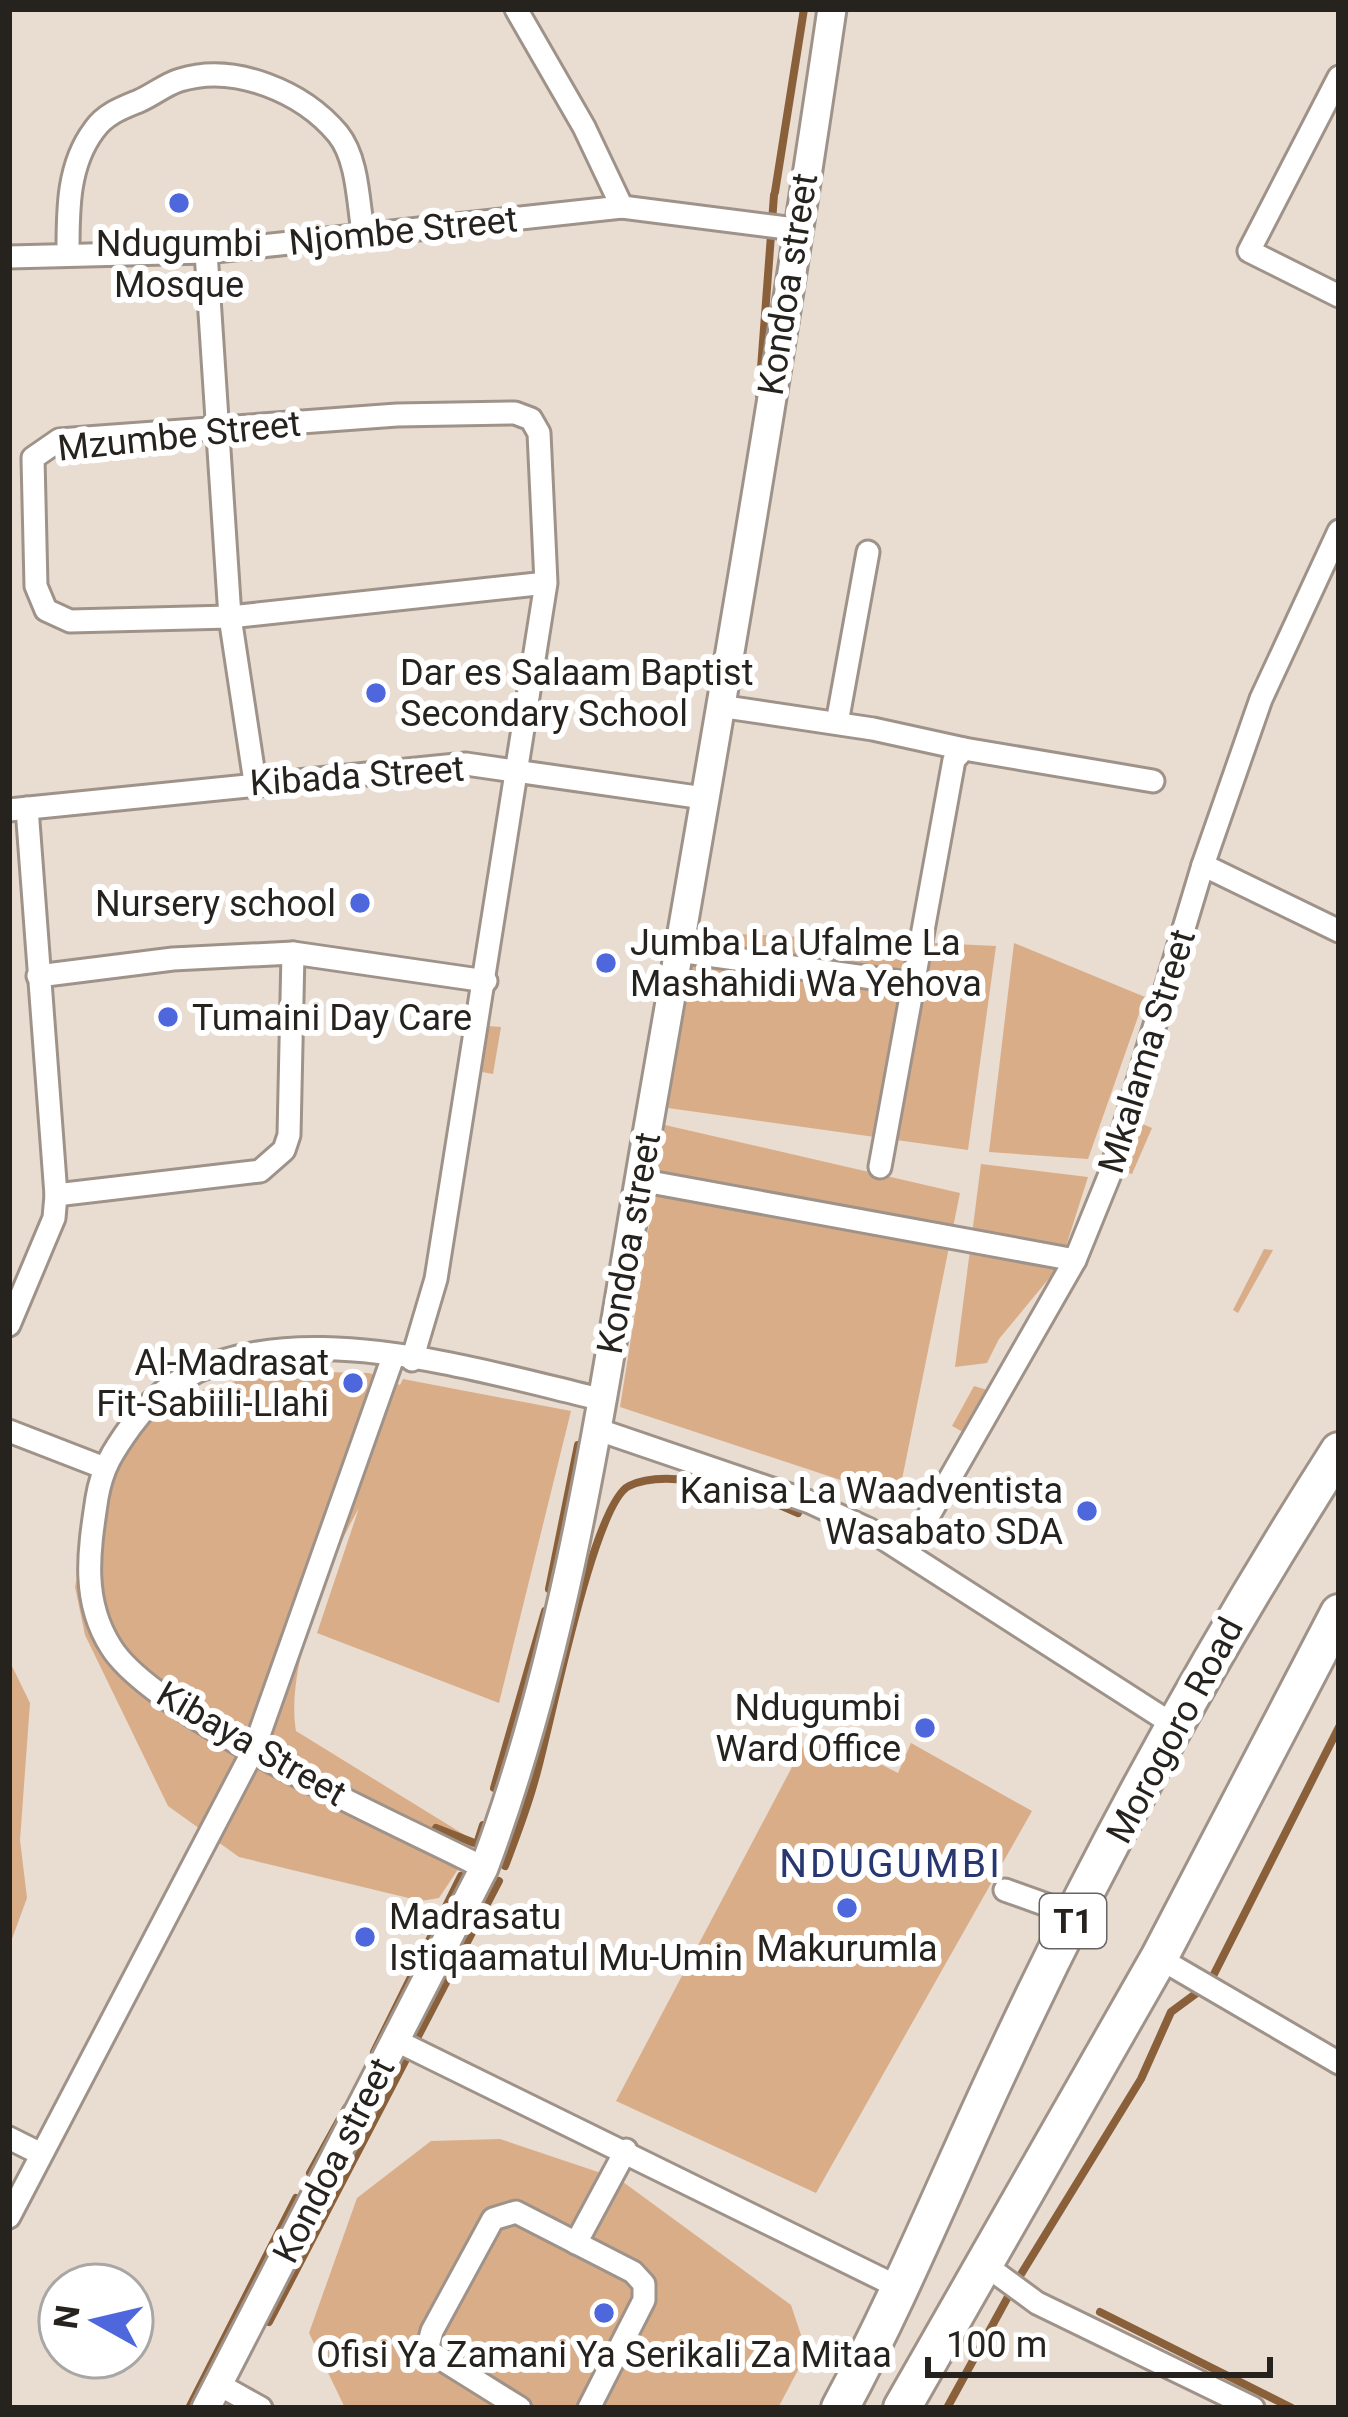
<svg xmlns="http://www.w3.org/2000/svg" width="1348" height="2417" font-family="Roboto,sans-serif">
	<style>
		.green { fill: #daad89 }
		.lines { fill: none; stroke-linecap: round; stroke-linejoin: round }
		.stream { stroke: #8a603a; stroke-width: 8 }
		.minor-casing { stroke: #9f9389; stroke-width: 27 }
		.tertiary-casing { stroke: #9f9389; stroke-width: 33 }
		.trunk-casing { stroke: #9f9389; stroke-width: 42 }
		.minor { stroke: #fff; stroke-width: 21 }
		.tertiary { stroke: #fff; stroke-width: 27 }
		.trunk { stroke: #fff; stroke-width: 36 }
		.poi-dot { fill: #4e67dc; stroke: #fff; stroke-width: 4.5 }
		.labels { text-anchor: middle; stroke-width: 12; stroke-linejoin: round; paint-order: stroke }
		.shield { fill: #fff; stroke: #676462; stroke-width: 3 }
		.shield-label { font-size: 33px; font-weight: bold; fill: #26221e }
		.street-label { font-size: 36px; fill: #26221e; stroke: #fff }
		.poi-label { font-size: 36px; fill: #26221e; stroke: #fff; text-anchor: start }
		.neighbourhood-label { font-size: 39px; letter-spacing: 3px; fill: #293770; stroke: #fff }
	</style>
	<rect width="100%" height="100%" fill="#e9dcd1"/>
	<!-- green -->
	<g class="green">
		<polygon points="696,932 996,946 968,1150 668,1108"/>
		<polygon points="1014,943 1145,997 1088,1159 989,1152"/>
		<polygon points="488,1026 501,1027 493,1074 482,1072"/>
		<polygon points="1133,1120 1152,1128 1132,1174 1121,1171"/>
		<polygon points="665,1125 960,1193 898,1499 620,1407"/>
		<polygon points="981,1164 1088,1177 1060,1265 999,1339 987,1363 955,1367"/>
		<polygon points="1264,1249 1273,1250 1238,1313 1233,1310"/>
		<path d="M273 1371 369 1373 400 1385 403 1379 571 1411 499 1703 317 1633 359 1508C328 1562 285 1668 296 1731L476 1842 439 1898 421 1901 239 1857 168 1806 85 1635 75 1587 93 1501 127 1433 176 1397Z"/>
		<polygon points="974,1386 987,1390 963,1432 952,1426"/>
		<polygon points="9,1660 30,1703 20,1840 27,1898 9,1947"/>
		<polygon points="812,1729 898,1773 911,1743 1032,1811 816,2193 616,2101"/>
		<polygon points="500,2139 619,2179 791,2305 807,2353 778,2408 345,2408 309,2333 357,2198 431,2141"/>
	</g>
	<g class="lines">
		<!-- stream -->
		<g class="stream">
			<polyline points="775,192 804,9"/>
			<polyline points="759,395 774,195"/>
			<polyline points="549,1589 578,1445"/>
			<polyline points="494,1788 545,1611"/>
			<polyline points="436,1828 477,1844 483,1825"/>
			<path d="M505 1866C516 1837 527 1809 535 1779 550 1729 593 1503 629 1486 671 1465 758 1495 798 1513"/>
			<polyline points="374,2052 461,1876"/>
			<polyline points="310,2173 346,2108"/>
			<polyline points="1100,2312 1292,2408"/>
			<polyline points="269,2322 499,1881"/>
			<polyline points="189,2408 296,2198"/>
			<polyline points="947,2408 1015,2284 1141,2079 1171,2012 1209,1984 1339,1727"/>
		</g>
		<!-- minor casing -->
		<g class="minor-casing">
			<g id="minor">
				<polyline points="516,9 584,127 622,207"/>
				<polyline points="1339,77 1249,251 1339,296"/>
				<polyline points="206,252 230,617 255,782"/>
				<path d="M68 255C68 212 67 166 94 130 105 114 122 108 139 101 153 95 166 84 180 80 235 63 303 92 338 134 358 159 358 202 363 232"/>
				<polyline points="9,257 206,252 622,207 795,229"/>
				<polyline points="719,706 873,729 964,749"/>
				<polyline points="837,723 868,552"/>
				<polyline points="9,810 466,764 704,798"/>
				<polyline points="1203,865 1339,931"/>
				<polyline points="678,951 916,984"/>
				<polyline points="38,976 173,959 293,953 486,981"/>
				<polyline points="880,1167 954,760 964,749 1153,781"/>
				<polyline points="639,1180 1075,1260"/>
				<polyline points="56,1195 260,1171 284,1150 289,1135 293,953"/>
				<polyline points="9,1325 54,1218 56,1195 27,808"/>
				<polyline points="412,1360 436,1279 546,583 539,433 531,419 515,413 397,415 59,440 33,458 36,586 46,610 70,621 230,617 546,583"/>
				<polyline points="596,1429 810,1502 870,1530 1177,1727"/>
				<polyline points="9,1431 102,1467"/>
				<polyline points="909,1550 1075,1260 1110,1174 1203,865 1261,699 1339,531"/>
				<path d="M484 1868C401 1825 155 1718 111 1647 81 1600 89 1551 97 1498 102 1468 113 1451 131 1426 227 1290 466 1368 600 1399"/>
				<polyline points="1005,1890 1058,1909 1072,1922"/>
				<polyline points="1159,1958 1339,2063"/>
				<polyline points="395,2040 902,2289"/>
				<polyline points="9,2138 41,2154"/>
				<polyline points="9,2217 254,1749 393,1357"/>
				<polyline points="576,2243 626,2150"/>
				<polyline points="984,2264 1037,2303 1253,2408"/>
				<polyline points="218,2384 261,2408"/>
				<polyline points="520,2408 427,2350 432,2331 493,2219 516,2212 633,2272 644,2284 644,2300 589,2408"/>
			</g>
		</g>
		<!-- tertiary casing -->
		<g class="tertiary-casing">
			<path id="tertiary" d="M206 2408 484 1868C574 1628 606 1368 650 1117 714 749 778 379 832 9"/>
		</g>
		<!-- trunk casing -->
		<g class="trunk-casing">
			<g id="trunk">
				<path d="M840 2408C902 2293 950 2173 1006 2055 1103 1847 1215 1645 1339 1451"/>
				<polyline points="902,2408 1159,1958 1339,1613"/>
			</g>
		</g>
		<!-- minor -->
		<use href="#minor" class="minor"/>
		<!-- tertiary -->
		<use href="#tertiary" class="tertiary"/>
		<!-- trunk -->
		<use href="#trunk" class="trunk"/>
	</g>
	<!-- markers -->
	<g class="poi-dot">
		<circle cx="179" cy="203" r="12"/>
		<circle cx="376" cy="693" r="12"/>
		<circle cx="360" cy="903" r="12"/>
		<circle cx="606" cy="963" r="12"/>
		<circle cx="168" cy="1017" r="12"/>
		<circle cx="353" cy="1383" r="12"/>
		<circle cx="1087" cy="1511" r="12"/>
		<circle cx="925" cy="1728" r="12"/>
		<circle cx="847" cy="1908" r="12"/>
		<circle cx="365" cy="1937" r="12"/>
		<circle cx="604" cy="2313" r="12"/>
	</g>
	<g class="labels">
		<!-- shield labels -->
		<rect class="shield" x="1040" y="1894" width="66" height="54" rx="9"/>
		<g class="shield-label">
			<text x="1073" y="1933">T1</text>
		</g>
		<!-- street labels -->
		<g class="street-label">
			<text transform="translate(403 230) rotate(-6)" y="13">Njombe Street</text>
			<text transform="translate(787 284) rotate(-81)" y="13">Kondoa street</text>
			<text transform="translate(179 435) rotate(-6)" y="13">Mzumbe Street</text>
			<text transform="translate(357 775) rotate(-4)" y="13">Kibada Street</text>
			<text transform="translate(1146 1051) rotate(-73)" y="13">Mkalama Street</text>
			<text transform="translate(628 1243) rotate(-80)" y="13">Kondoa street</text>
			<text transform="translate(1174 1730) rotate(-62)" y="13">Morogoro Road</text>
			<text transform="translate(252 1743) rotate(30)" y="13">Kibaya Street</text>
			<text transform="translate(333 2160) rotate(-63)" y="13">Kondoa street</text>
		</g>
		<!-- poi labels -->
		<g class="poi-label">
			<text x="179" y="256" text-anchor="middle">Ndugumbi<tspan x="179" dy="41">Mosque</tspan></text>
			<text x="400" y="685">Dar es Salaam Baptist<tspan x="400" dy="41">Secondary School</tspan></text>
			<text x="336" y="916" text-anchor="end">Nursery school</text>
			<text x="630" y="955">Jumba La Ufalme La<tspan x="630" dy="41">Mashahidi Wa Yehova</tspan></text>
			<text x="192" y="1030">Tumaini Day Care</text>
			<text x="329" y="1375" text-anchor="end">Al-Madrasat<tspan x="329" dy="41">Fit-Sabiili-Llahi</tspan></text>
			<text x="1063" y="1503" text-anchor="end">Kanisa La Waadventista<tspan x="1063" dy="41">Wasabato SDA</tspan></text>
			<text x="901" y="1720" text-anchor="end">Ndugumbi<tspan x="901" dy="41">Ward Office</tspan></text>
			<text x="389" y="1929">Madrasatu<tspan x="389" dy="41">Istiqaamatul Mu-Umin</tspan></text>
			<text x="847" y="1961" text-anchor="middle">Makurumla</text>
			<text x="604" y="2367" text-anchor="middle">Ofisi Ya Zamani Ya Serikali Za Mitaa</text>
		</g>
		<!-- neighbourhood labels -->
		<g class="neighbourhood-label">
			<text x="891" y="1877">NDUGUMBI</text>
		</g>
	</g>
	<!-- border -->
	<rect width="1348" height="2417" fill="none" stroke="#26221e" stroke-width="24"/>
	<!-- north arrow -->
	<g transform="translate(96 2321) rotate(278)"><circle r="57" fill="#ffffff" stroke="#a8a7a5" stroke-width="3"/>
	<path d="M0-9L21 45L0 30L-21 45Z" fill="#4e67dc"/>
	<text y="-18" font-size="33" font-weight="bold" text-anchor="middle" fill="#26221e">N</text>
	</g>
	<!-- scale -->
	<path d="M928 2357v18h342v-18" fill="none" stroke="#26221e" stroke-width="6"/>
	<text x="946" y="2357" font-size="36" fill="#26221e" stroke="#ffffff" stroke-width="9" paint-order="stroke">100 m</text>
</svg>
